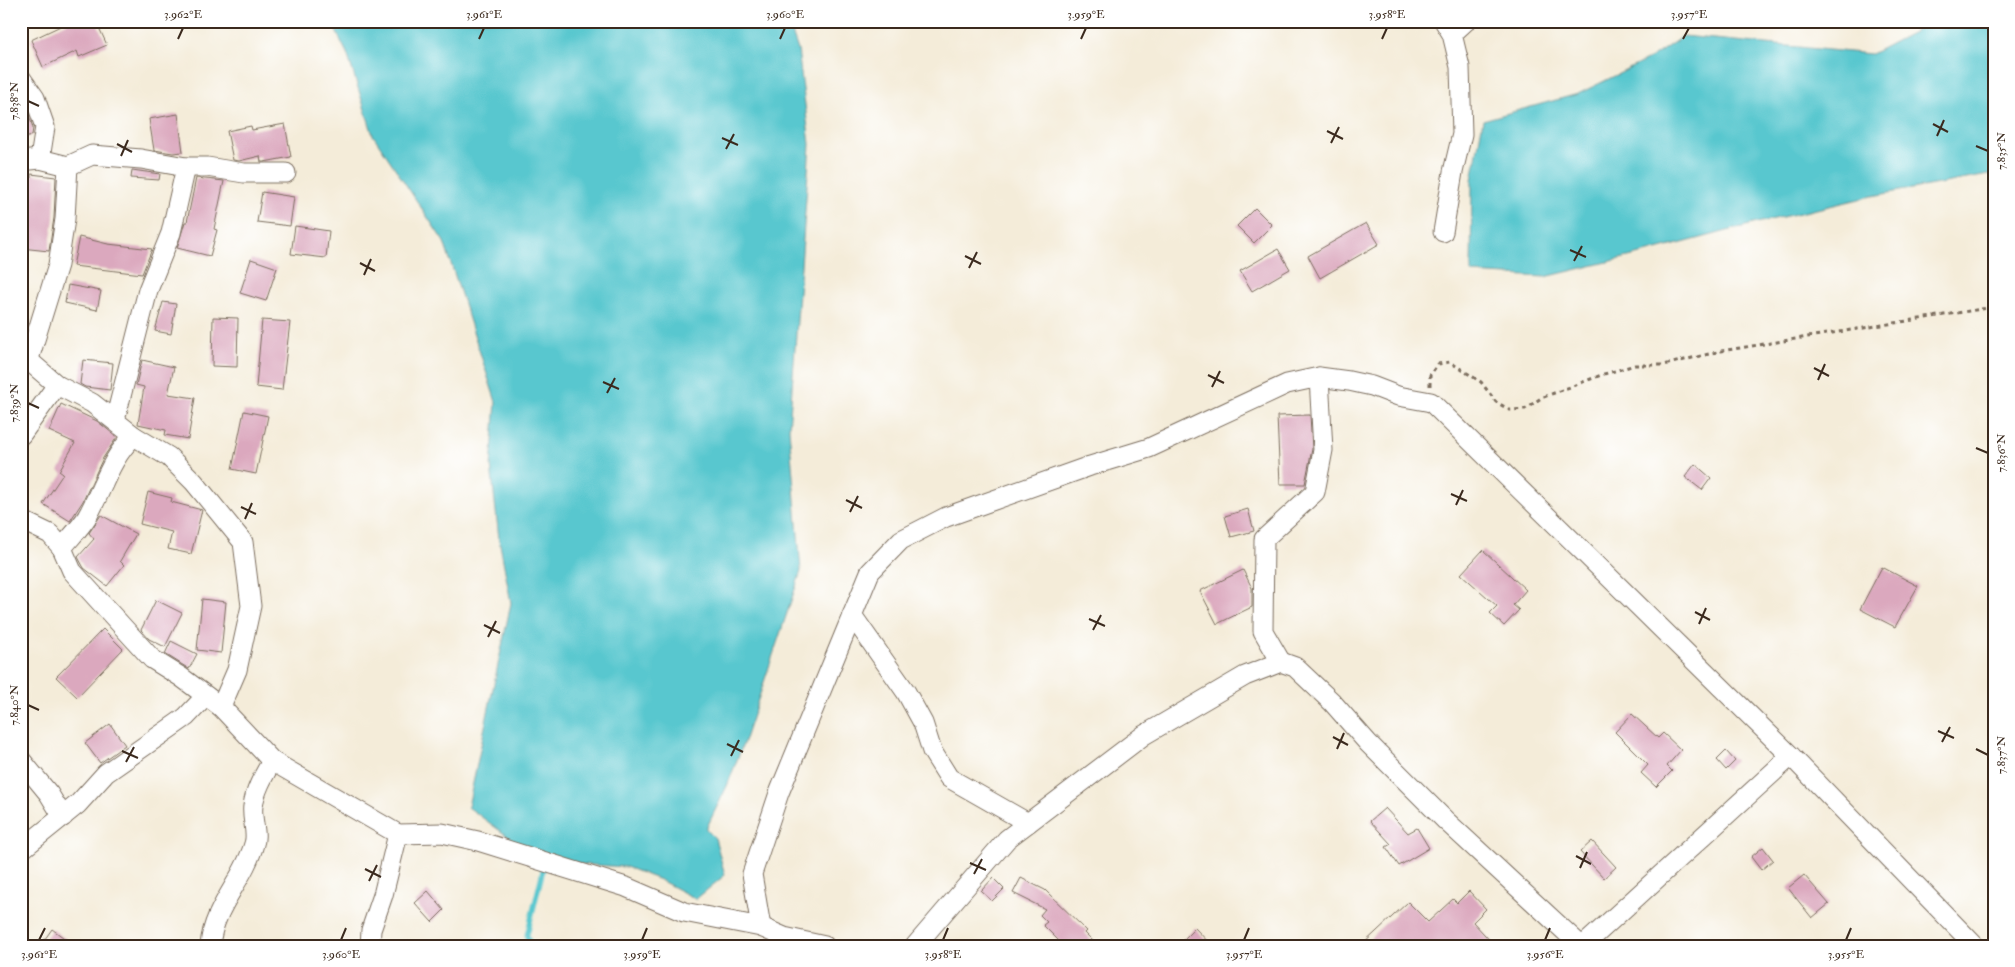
<svg xmlns="http://www.w3.org/2000/svg" width="2015" height="967" font-family="'IM FELL Double Pica',serif">
	<style>
		.water { fill: #59c7cf; stroke: #4a7876 }
		.lines { fill: none; stroke-linecap: round; stroke-linejoin: round }
		.stream { stroke: #59c7cf; stroke-width: 5 }
		.building { fill: #dba8be }
		.minor-casing { stroke: #7c6e5f; stroke-width: 21 }
		.path { stroke: #7c6e5f; stroke-width: 3; stroke-dasharray: 4 4; stroke-linecap: butt }
		.minor { stroke: #fff; stroke-width: 19 }
		.ticks { fill: none; stroke: #3b2a1e; stroke-width: 2 }
		.neatline { fill: none; stroke: #3b2a1e; stroke-width: 2 }
		.ticks-label { font-size: 12px; text-anchor: middle; fill: #3b2a1e }
	</style>
	<rect width="100%" height="100%" fill="#fff"/>
	<filter id="ink" filterUnits="userSpaceOnUse"><feTurbulence type="fractalNoise" baseFrequency=".02" numOctaves="2"/><feDisplacementMap in="SourceGraphic" scale="10" xChannelSelector="R" yChannelSelector="G"/><feConvolveMatrix kernelMatrix="1 2 1 2 8 2 1 2 1" color-interpolation-filters="sRGB"/></filter>
	<filter id="wash" filterUnits="userSpaceOnUse"><feTurbulence type="fractalNoise" baseFrequency=".0096" numOctaves="4" result="noise"/><feDisplacementMap in="SourceGraphic" scale="20" xChannelSelector="R" yChannelSelector="G"/><feGaussianBlur stdDeviation="1.12" result="paint"/><feColorMatrix in="noise" values="0 0 0 0 0 0 0 0 0 0 0 0 0 0 0 0 0 1.4 0 .05"/><feComposite in="paint" operator="in"/></filter>
	<g filter="url(#wash)">
		<rect width="100%" height="100%" fill="#f4ecd9"/>
		<!-- water -->
		<g class="water">
			<polygon points="331,21 788,21 798,50 810,144 789,429 801,571 745,739 727,786 706,829 715,838 725,875 696,899 660,880 626,867 578,864 518,844 468,807 511,603 499,539 491,466 496,402 444,242 373,135 347,53"/>
			<polygon points="1935,21 1994,21 1994,174 1872,196 1757,223 1645,253 1545,277 1471,273 1472,180 1483,120 1578,94 1651,58 1683,36 1871,54"/>
		</g>
		<g class="lines">
			<!-- stream -->
			<polyline class="stream" points="530,946 527,935 544,866"/>
		</g>
		<g id="blocks">
			<!-- building -->
			<g class="building">
				<polygon points="71,21 96,21 107,45 79,57 77,51 43,67 31,40"/>
				<polygon points="27,109 33,128 32,135 21,141 21,111"/>
				<polygon points="178,114 183,152 173,153 154,150 149,119"/>
				<polygon points="285,124 291,157 264,162 261,162 260,156 239,161 233,160 227,131 251,126 252,130"/>
				<polygon points="132,170 160,174 159,180 131,178"/>
				<polygon points="31,174 56,177 54,218 49,251 21,248 21,177 31,178"/>
				<polygon points="196,178 224,181 214,229 217,230 210,256 177,248 185,222 187,222"/>
				<polygon points="262,192 294,197 290,226 257,222"/>
				<polygon points="1255,208 1272,225 1254,243 1237,226"/>
				<polygon points="1366,223 1379,244 1320,278 1308,256"/>
				<polygon points="295,226 329,231 326,258 291,254"/>
				<polygon points="79,237 108,244 152,249 142,274 73,266"/>
				<polygon points="1278,249 1290,269 1252,291 1240,271"/>
				<polygon points="251,259 277,268 266,301 240,293"/>
				<polygon points="68,285 101,291 97,310 65,303"/>
				<polygon points="163,302 176,304 171,334 155,331"/>
				<polygon points="213,317 238,318 237,367 212,366"/>
				<polygon points="262,320 290,322 282,390 256,387"/>
				<polygon points="83,360 113,363 110,390 85,387 80,384"/>
				<polygon points="142,360 174,367 168,394 195,398 188,439 165,435 166,430 138,424 144,387 136,385"/>
				<polygon points="61,404 97,421 117,437 103,458 83,501 70,521 43,504 63,474 59,471 75,443 49,431"/>
				<polygon points="244,411 268,416 256,474 232,469"/>
				<polygon points="1310,415 1312,449 1305,484 1280,484 1277,416"/>
				<polygon points="1695,464 1711,478 1702,490 1685,477"/>
				<polygon points="148,492 172,498 171,502 202,510 191,554 168,549 172,532 140,524"/>
				<polygon points="1248,509 1254,531 1231,537 1225,516"/>
				<polygon points="101,515 136,534 120,561 124,565 107,586 84,568 78,557 94,539 89,533"/>
				<polygon points="1483,550 1526,590 1513,605 1519,610 1504,626 1490,613 1497,606 1461,574"/>
				<polygon points="1882,567 1918,586 1895,627 1860,609"/>
				<polygon points="1243,570 1252,588 1252,607 1217,624 1200,591"/>
				<polygon points="202,599 226,602 221,653 197,650"/>
				<polygon points="156,600 182,613 165,647 149,639 141,630"/>
				<polygon points="103,629 123,649 77,697 56,677"/>
				<polygon points="171,641 197,654 189,669 165,654"/>
				<polygon points="1632,714 1658,738 1663,733 1681,750 1667,766 1672,771 1656,787 1641,773 1648,765 1615,732"/>
				<polygon points="110,724 125,745 100,763 85,743"/>
				<polygon points="1726,751 1735,761 1726,770 1717,760"/>
				<polygon points="1385,808 1408,833 1417,828 1429,848 1399,866 1386,847 1391,844 1370,821"/>
				<polygon points="1592,841 1616,867 1604,878 1580,852"/>
				<polygon points="1763,847 1773,860 1761,870 1751,857"/>
				<polygon points="1804,875 1829,904 1812,918 1788,888"/>
				<polygon points="993,878 1004,889 992,901 981,891"/>
				<polygon points="1021,878 1045,890 1087,931 1085,933 1098,946 1064,946 1043,925 1047,922 1040,915 1045,909 1013,893"/>
				<polygon points="428,891 444,910 432,922 415,903"/>
				<polygon points="1469,891 1486,909 1473,922 1495,946 1361,946 1408,902 1428,922 1453,899 1457,903"/>
				<polygon points="1195,928 1212,946 1177,946"/>
				<polygon points="52,929 75,946 40,946"/>
			</g>
		</g>
	</g>
	<g filter="url(#ink)">
		<use href="#blocks" fill-opacity="0" stroke="#7c6e5f" stroke-width="1"/>
		<g class="lines">
			<!-- minor casing -->
			<g class="minor-casing">
				<g id="minor">
					<polyline points="1452,34 1466,21"/>
					<polyline points="21,78 35,98 45,127 40,159"/>
					<polyline points="21,161 40,159 68,166 92,155 141,159 186,167 207,167 244,173 286,173"/>
					<polyline points="1443,232 1453,172 1462,134 1460,67 1452,34 1444,21"/>
					<polyline points="21,354 57,385 92,403 134,436 169,457 194,482 243,542 251,606 237,670 221,707"/>
					<polyline points="29,359 58,265 65,219 68,166"/>
					<polyline points="115,420 148,290 171,233 186,167"/>
					<polyline points="21,435 57,385"/>
					<polyline points="21,520 50,534 62,548 72,571 152,659 181,677 221,707 272,761 398,834 442,833 478,841 626,887 684,912 761,927 784,937 825,946"/>
					<path d="M62 548C70 538 80 528 87 517 103 489 110 458 134 436"/>
					<polyline points="852,615 906,692 923,723 932,751 949,778 1028,823"/>
					<polyline points="1281,662 1263,631 1264,539 1315,492 1323,450 1319,377"/>
					<polyline points="21,760 49,794 63,817"/>
					<polyline points="21,850 78,804 106,773 186,717 206,696"/>
					<polyline points="761,927 752,874 779,793 870,572 901,540 946,517 1090,466 1149,448 1287,384 1319,377 1349,381 1372,386 1398,396 1431,402 1791,756 1975,946"/>
					<path d="M210 946C213 907 244 880 254 844 258 833 251 818 253 806 255 790 264 775 272 761"/>
					<polyline points="370,946 371,930 383,895 398,834"/>
					<polyline points="915,946 1007,839 1144,735 1245,676 1281,662 1295,667 1332,702 1368,743 1445,820 1581,946"/>
					<polyline points="1583,946 1791,756"/>
				</g>
			</g>
			<!-- path -->
			<polyline class="path" points="1430,386 1430,375 1438,364 1450,362 1481,382 1496,402 1510,410 1525,409 1541,398 1604,374 1635,365 1664,365 1721,351 1994,307"/>
			<!-- minor -->
			<use href="#minor" class="minor"/>
		</g>
	</g>
	<!-- ticks -->
	<path class="ticks" d="M178 39 183 28M479 39 484 28M780 39 785 28M1081 39 1086 28M1382 39 1387 28M1683 39 1689 28M28 101 39 106M1933 124 1948 132M1327 131 1343 139M1937 136 1944 120M722 138 738 145M1331 143 1339 127M117 144 132 152M1976 146 1988 151M726 149 734 134M121 156 128 140M1570 250 1586 257M965 256 981 264M1574 261 1582 246M360 263 375 271M969 268 977 252M364 275 371 259M1814 368 1829 376M1208 375 1224 383M1818 380 1825 364M603 382 619 389M1212 387 1220 371M607 393 615 378M28 403 39 408M1976 448 1988 453M1451 494 1467 501M846 500 862 508M1456 505 1463 490M241 507 256 514M850 512 858 496M245 519 252 503M1695 612 1710 620M1089 619 1105 626M1699 624 1706 608M484 625 500 633M1093 630 1101 615M488 637 496 621M28 705 39 710M1938 731 1954 738M1333 737 1348 745M1942 742 1950 727M727 744 743 752M1337 749 1344 733M1976 749 1988 755M122 751 138 758M731 756 739 740M126 762 134 747M1576 856 1591 864M970 863 986 870M1580 868 1587 852M365 869 381 877M974 874 982 859M369 881 377 865M39 940 45 928M341 940 346 928M642 940 647 928M943 940 948 928M1244 940 1249 928M1545 940 1550 928M1846 940 1851 928"/>
	<!-- margin -->
	<rect width="2015" height="967" fill="none" stroke="#fff" stroke-width="55"/>
	<rect x="28" y="28" width="1960" height="912" class="neatline"/>
	<g class="ticks-label">
		<text x="183" y="18">3.962°E</text>
		<text x="484" y="18">3.961°E</text>
		<text x="785" y="18">3.960°E</text>
		<text x="1086" y="18">3.959°E</text>
		<text x="1387" y="18">3.958°E</text>
		<text x="1689" y="18">3.957°E</text>
		<text transform="translate(14 101) rotate(-90)" y="4">7.838°N</text>
		<text transform="translate(2001 151) rotate(-90)" y="4">7.835°N</text>
		<text transform="translate(14 403) rotate(-90)" y="4">7.839°N</text>
		<text transform="translate(2001 453) rotate(-90)" y="4">7.836°N</text>
		<text transform="translate(14 705) rotate(-90)" y="4">7.840°N</text>
		<text transform="translate(2001 755) rotate(-90)" y="4">7.837°N</text>
		<text x="39" y="958">3.961°E</text>
		<text x="341" y="958">3.960°E</text>
		<text x="642" y="958">3.959°E</text>
		<text x="943" y="958">3.958°E</text>
		<text x="1244" y="958">3.957°E</text>
		<text x="1545" y="958">3.956°E</text>
		<text x="1846" y="958">3.955°E</text>
	</g>
</svg>
